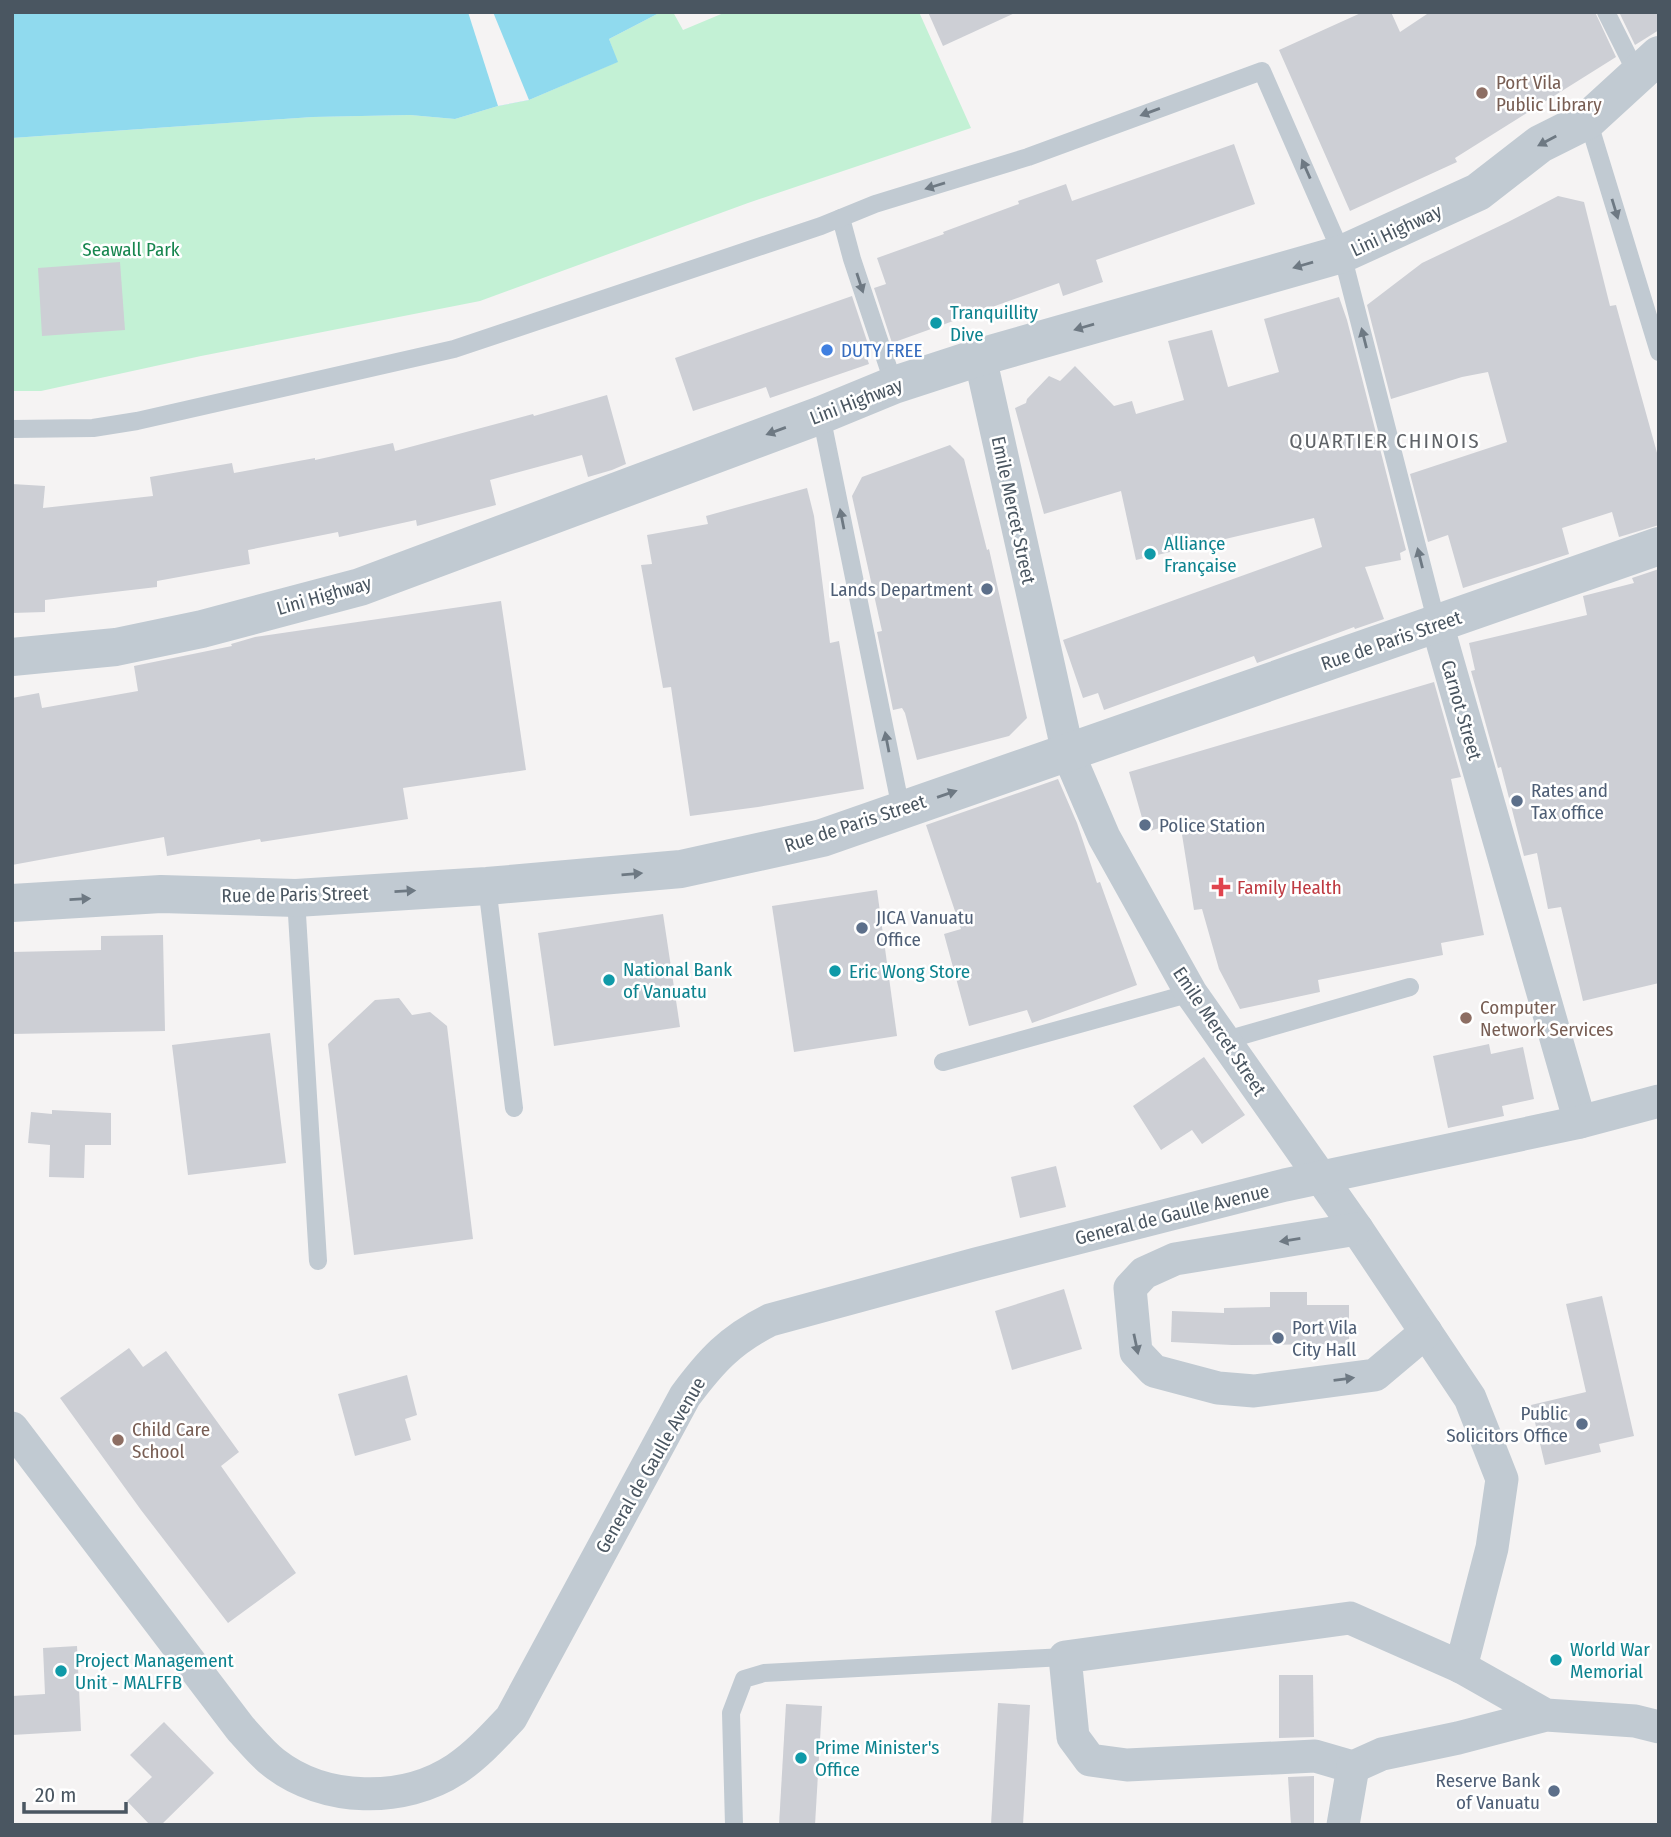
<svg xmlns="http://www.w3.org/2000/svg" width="1671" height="1837" font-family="'Fira Sans Condensed',sans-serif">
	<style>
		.green { fill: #c3f1d5 }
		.water { fill: #90daee }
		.pier { fill: #f5f3f3 }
		.building { fill: #cdcfd5 }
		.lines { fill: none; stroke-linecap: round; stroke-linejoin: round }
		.service { stroke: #c1cad2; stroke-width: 18 }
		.minor { stroke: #c1cad2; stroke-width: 33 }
		.tertiary { stroke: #c1cad2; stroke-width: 38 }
		.oneway { fill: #6e7983 }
		.education-dot { fill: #8d6e63; stroke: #fff; stroke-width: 2.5 }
		.culture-dot { fill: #0f9aa8; stroke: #fff; stroke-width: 2.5 }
		.shop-dot { fill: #3f7fe0; stroke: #fff; stroke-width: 2.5 }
		.service-dot { fill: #5c6f8a; stroke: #fff; stroke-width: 2.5 }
		.health-dot { fill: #e0444e; stroke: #fff; stroke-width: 2.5 }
		.labels { text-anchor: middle; stroke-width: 5; stroke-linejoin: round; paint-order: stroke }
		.education-label { font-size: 19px; fill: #785e54; stroke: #fff; text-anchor: start }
		.street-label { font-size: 19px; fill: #4a5661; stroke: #fff }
		.park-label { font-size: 19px; fill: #17864f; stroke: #fff }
		.culture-label { font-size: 19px; fill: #0d838f; stroke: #fff; text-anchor: start }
		.shop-label { font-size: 19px; fill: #366cbe; stroke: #fff; text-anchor: start }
		.service-label { font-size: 19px; fill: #4e5e75; stroke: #fff; text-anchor: start }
		.health-label { font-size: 19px; fill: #be3a42; stroke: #fff; text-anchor: start }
		.neighbourhood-label { font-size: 21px; letter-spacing: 2px; fill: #5f6368; stroke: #fff }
	</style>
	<rect width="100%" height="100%" fill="#f5f3f3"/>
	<!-- green -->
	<polygon class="green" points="661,12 673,12 683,30 726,12 919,12 971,128 748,203 480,301 201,356 41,391 12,391 12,138 313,117 410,115 455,119 498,106 529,100 617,62 609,39"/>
	<!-- water -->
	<polygon class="water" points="12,12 661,12 609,39 618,62 529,100 498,106 455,119 410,115 313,117 12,138"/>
	<!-- pier -->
	<polygon class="pier" points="468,12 493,12 529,100 498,106"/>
	<!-- building -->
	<g class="building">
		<polygon points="928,12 1017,12 943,46"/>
		<polygon points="1363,12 1391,12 1400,32 1430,12 1595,12 1616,57 1455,158 1457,162 1350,211 1279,50"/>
		<polygon points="1619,12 1659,12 1659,30 1635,45"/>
		<polygon points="1234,144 1255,204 1096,260 1103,282 1063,296 1059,283 892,343 874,288 886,284 877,258 944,234 943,232 1019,204 1018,201 1066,184 1072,201"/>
		<polygon points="1558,196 1584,202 1610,306 1616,305 1659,460 1659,525 1619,537 1612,512 1562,528 1569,554 1463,588 1448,535 1428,542 1410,474 1507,442 1488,372 1462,377 1391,399 1367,305 1422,263 1508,222"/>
		<polygon points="120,262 125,330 42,336 38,268"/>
		<polygon points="852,296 870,350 865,352 869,364 770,398 766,387 693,411 675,358"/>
		<polygon points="1339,297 1347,320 1406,550 1400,553 1401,560 1365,567 1384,619 1355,629 1354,627 1257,663 1254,656 1104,710 1098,693 1083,698 1063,640 1322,547 1314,518 1136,560 1121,491 1044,514 1015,408 1026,403 1027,399 1049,376 1060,381 1075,366 1114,406 1132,401 1136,414 1184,400 1168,341 1212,330 1228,387 1279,372 1264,319"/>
		<polygon points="607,395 626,464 612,470 588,477 582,455 490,480 496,505 417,526 416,520 339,537 338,532 248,550 250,564 157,581 157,587 45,600 45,612 12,613 12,484 45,486 43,508 153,496 150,477 232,463 234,473 315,458 315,460 393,443 395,451 533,414 534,416"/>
		<polygon points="950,445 964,459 987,550 989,549 1027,718 1009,736 917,760 905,713 902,708 893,710 877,632 882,631 852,496 862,477"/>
		<polygon points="807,488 814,516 830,643 839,641 864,789 758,807 690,816 671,687 663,688 641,565 652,564 647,535 708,524 706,516"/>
		<polygon points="1659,569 1659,983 1583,1001 1561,907 1548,909 1537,853 1524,856 1501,767 1498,768 1471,671 1475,670 1469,643 1587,615 1583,596 1634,583 1632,578"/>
		<polygon points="501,601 526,770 403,788 408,819 261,842 260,839 167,856 164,837 12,865 12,698 39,693 42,708 138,691 134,666 232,646 231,644 255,637"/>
		<polygon points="1434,682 1461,777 1451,779 1484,935 1441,943 1443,955 1318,980 1320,992 1240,1009 1219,969 1202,909 1194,910 1180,822 1146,832 1129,772"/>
		<polygon points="1058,779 1077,823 1097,883 1100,882 1137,985 1032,1023 1027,1010 969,1026 944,934 961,929 926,825"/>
		<polygon points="877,890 897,1036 794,1052 772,906"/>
		<polygon points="663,914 680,1027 554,1046 538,933"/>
		<polygon points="163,935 165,1031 12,1034 12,952 101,950 101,936"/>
		<polygon points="399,998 412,1015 430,1012 447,1026 473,1239 354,1255 328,1044 375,1000"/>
		<polygon points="270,1033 286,1163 188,1175 172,1045"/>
		<polygon points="1489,1044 1491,1054 1523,1047 1534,1099 1502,1106 1504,1116 1448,1128 1433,1056"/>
		<polygon points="1204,1057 1245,1115 1202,1144 1192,1130 1161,1150 1133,1106"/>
		<polygon points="52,1110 111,1113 111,1145 85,1145 84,1178 49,1177 50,1145 28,1143 31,1112 52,1114"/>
		<polygon points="1056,1166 1066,1207 1020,1218 1011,1177"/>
		<polygon points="1064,1289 1082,1349 1012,1370 995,1311"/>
		<polygon points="1270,1292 1307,1292 1307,1305 1349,1305 1349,1344 1232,1345 1171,1342 1172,1311 1224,1313 1224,1308 1270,1307"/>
		<polygon points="1602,1296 1634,1436 1599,1444 1601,1452 1545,1465 1531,1405 1586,1392 1566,1304"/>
		<polygon points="129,1348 143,1367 166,1351 239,1452 221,1466 296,1573 228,1623 141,1510 60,1398"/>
		<polygon points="407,1375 417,1415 405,1419 411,1440 355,1456 338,1394"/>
		<polygon points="77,1646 81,1731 12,1735 12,1696 45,1694 43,1648"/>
		<polygon points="1279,1675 1313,1675 1314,1737 1279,1738"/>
		<polygon points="998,1703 1030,1705 1023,1825 991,1825"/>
		<polygon points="786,1704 822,1706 815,1825 779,1825"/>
		<polygon points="164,1722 214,1773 161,1825 150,1825 127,1801 152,1777 130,1755"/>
		<polygon points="1314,1776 1314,1825 1291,1825 1288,1777"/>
	</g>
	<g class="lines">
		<!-- service -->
		<g class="service">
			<polyline points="1606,12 1638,76"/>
			<polyline points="1588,120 1659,352"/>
			<polyline points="841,218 852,259 894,385"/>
			<polyline points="821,415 901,809"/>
			<polyline points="12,429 93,428 137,421 454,349 821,226 875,204 1028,157 1262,71 1342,254 1437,624"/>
			<polyline points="487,886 514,1108"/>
			<polyline points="296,898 318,1261"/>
			<polyline points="1223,1041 1410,987"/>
			<polyline points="943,1062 1191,993"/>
			<polyline points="734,1825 731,1713 744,1679 764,1673 1065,1657"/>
		</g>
		<!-- minor -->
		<g class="minor">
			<polyline points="980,357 1068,753 1104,837 1191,993 1357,1229 1470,1398 1502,1479 1492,1548 1461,1667"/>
			<polyline points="1437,624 1580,1122"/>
			<polyline points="1357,1229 1175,1259 1144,1273 1130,1288 1136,1352 1154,1371 1218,1388 1254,1391 1375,1375 1426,1332"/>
			<path d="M12 1428 240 1728C251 1740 261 1753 274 1763 324 1802 403 1804 456 1769 477 1755 494 1736 511 1718L685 1396C711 1361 730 1340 770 1320L976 1264 1285 1185 1580 1122 1659 1101"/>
			<polyline points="1546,1715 1461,1667 1350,1618 1065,1657 1073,1737 1090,1760 1127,1765 1315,1756 1353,1767 1382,1754 1458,1738 1546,1715 1635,1721 1659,1727"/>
			<polyline points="1343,1825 1353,1767"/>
		</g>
		<!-- tertiary -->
		<g class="tertiary">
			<polyline points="12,657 116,647 202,629 360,587 821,415 894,385 980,357 1342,254 1478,192 1540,144 1588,120 1659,55"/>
			<polyline points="12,903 161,894 296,898 487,886 681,869 822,838 1659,546"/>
		</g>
	</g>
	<!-- one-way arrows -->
	<defs><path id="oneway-solid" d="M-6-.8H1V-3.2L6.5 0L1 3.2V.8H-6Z" transform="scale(1.75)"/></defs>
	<g class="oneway">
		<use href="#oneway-solid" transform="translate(1150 112) rotate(160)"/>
		<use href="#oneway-solid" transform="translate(1547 141) rotate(152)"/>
		<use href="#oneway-solid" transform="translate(1306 169) rotate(-114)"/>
		<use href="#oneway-solid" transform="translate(935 186) rotate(163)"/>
		<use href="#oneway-solid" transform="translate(1615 209) rotate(73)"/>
		<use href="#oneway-solid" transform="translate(1303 265) rotate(164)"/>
		<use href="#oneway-solid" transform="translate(860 283) rotate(72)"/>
		<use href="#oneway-solid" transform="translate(1084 327) rotate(164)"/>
		<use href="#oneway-solid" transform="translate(1364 338) rotate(-104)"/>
		<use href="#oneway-solid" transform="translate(776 431) rotate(160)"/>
		<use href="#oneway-solid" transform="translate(842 519) rotate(-101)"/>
		<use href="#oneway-solid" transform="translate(1420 558) rotate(-104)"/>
		<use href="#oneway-solid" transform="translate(887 742) rotate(-101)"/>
		<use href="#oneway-solid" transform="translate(947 794) rotate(-19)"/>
		<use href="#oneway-solid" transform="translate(632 874) rotate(-5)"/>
		<use href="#oneway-solid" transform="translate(405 891) rotate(-3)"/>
		<use href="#oneway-solid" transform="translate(80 899) rotate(-3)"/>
		<use href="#oneway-solid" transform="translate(1290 1240) rotate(171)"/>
		<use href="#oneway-solid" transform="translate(1136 1344) rotate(78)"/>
		<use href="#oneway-solid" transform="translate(1344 1379) rotate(-7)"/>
	</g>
	<!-- markers -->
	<g class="education-dot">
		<circle cx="1482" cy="93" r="7"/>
		<circle cx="1466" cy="1018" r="7"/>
		<circle cx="118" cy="1440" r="7"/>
	</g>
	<g class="culture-dot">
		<circle cx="936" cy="323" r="7"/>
		<circle cx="1150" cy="554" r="7"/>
		<circle cx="835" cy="971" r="7"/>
		<circle cx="609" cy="980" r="7"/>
		<circle cx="1556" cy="1660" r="7"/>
		<circle cx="61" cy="1671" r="7"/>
		<circle cx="801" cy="1758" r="7"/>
	</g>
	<circle class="shop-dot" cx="827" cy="350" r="7"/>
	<g class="service-dot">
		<circle cx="987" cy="589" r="7"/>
		<circle cx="1517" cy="801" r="7"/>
		<circle cx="1145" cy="825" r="7"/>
		<circle cx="862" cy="928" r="7"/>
		<circle cx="1278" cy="1338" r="7"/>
		<circle cx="1582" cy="1424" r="7"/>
		<circle cx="1554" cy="1791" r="7"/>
	</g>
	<path class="health-dot" d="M1217.5 876.5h7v7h7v7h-7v7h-7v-7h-7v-7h7z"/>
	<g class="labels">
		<!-- education labels -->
		<g class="education-label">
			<text x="1496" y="89">Port Vila<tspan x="1496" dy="22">Public Library</tspan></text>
			<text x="1480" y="1014">Computer<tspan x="1480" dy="22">Network Services</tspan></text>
			<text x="132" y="1436">Child Care<tspan x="132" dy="22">School</tspan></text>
		</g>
		<!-- street labels -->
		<g class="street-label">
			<text transform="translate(1396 230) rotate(-25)" y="7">Lini Highway</text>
			<text transform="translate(856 401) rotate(-21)" y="7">Lini Highway</text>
			<text transform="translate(1014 510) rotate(78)" y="7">Emile Mercet Street</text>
			<text transform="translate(324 595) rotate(-16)" y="7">Lini Highway</text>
			<text transform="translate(1391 640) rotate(-19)" y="7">Rue de Paris Street</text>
			<text transform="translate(1462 710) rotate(74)" y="7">Carnot Street</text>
			<text transform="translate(855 823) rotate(-18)" y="7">Rue de Paris Street</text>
			<text transform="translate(295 894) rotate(-1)" y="7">Rue de Paris Street</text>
			<text transform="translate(1220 1031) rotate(56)" y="7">Emile Mercet Street</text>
			<text transform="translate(1172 1214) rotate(-14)" y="7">General de Gaulle Avenue</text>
			<text transform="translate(650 1465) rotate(-60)" y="7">General de Gaulle Avenue</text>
		</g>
		<!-- park labels -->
		<g class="park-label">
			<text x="131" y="256">Seawall Park</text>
		</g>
		<!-- culture labels -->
		<g class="culture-label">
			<text x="950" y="319">Tranquillity<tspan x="950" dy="22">Dive</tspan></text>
			<text x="1164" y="550">Alliançe<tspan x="1164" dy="22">Française</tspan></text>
			<text x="623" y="976">National Bank<tspan x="623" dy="22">of Vanuatu</tspan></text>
			<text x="849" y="978">Eric Wong Store</text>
			<text x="1570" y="1656">World War<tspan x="1570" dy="22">Memorial</tspan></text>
			<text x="75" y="1667">Project Management<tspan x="75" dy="22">Unit - MALFFB</tspan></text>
			<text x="815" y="1754">Prime Minister's<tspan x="815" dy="22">Office</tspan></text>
		</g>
		<!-- shop labels -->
		<g class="shop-label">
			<text x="841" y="357">DUTY FREE</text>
		</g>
		<!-- service labels -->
		<g class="service-label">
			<text x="973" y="596" text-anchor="end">Lands Department</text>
			<text x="1531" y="797">Rates and<tspan x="1531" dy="22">Tax office</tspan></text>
			<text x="1159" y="832">Police Station</text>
			<text x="876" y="924">JICA Vanuatu<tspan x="876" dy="22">Office</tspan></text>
			<text x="1292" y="1334">Port Vila<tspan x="1292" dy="22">City Hall</tspan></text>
			<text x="1568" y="1420" text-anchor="end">Public<tspan x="1568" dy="22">Solicitors Office</tspan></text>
			<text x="1540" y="1787" text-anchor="end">Reserve Bank<tspan x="1540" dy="22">of Vanuatu</tspan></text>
		</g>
		<!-- health labels -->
		<g class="health-label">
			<text x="1237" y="894">Family Health</text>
		</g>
		<!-- neighbourhood labels -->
		<g class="neighbourhood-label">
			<text x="1385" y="448">QUARTIER CHINOIS</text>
		</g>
	</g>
	<!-- border -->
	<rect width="1671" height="1837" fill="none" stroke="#4a5661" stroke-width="28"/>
	<!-- scale -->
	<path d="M24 1802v10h102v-10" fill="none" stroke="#4a5661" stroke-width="3.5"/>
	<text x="35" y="1802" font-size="21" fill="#4a5661" stroke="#ffffff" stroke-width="5" paint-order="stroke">20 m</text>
</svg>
